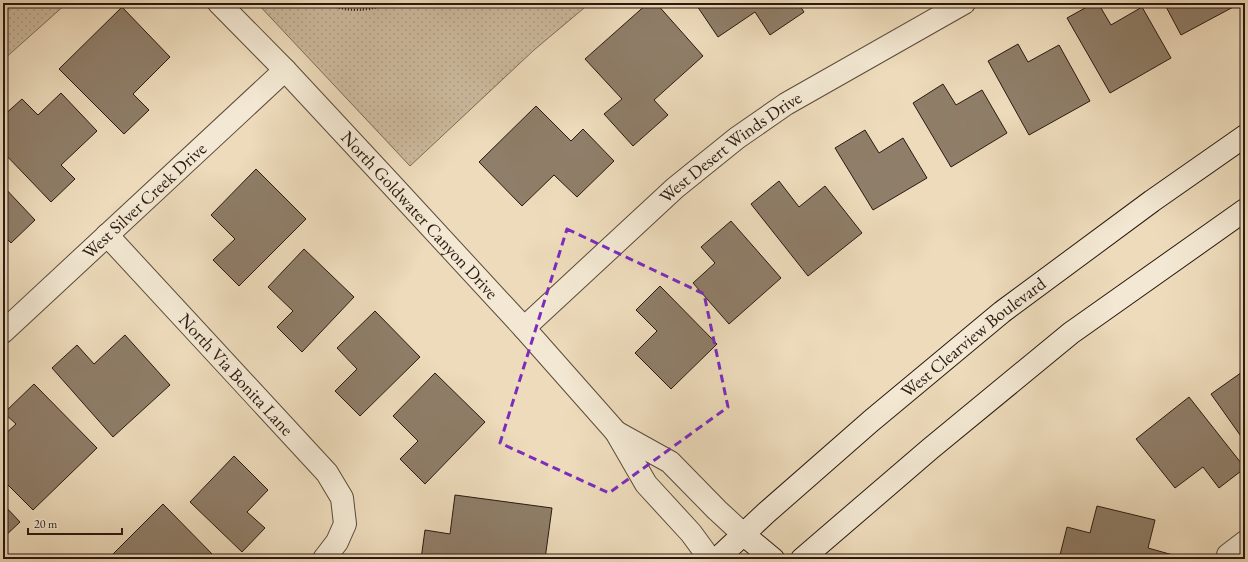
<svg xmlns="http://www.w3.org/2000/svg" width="1248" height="562" font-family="'EB Garamond',serif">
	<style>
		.grass { fill: url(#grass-dots); stroke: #7b6a57 }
		.building { fill: #8f7e69; stroke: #2a1910 }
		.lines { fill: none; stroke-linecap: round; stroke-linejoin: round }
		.street-casing { stroke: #5b4a3b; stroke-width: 24 }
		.secondary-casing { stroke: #2a1910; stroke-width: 24 }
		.path { stroke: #2a1910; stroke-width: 2.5; stroke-dasharray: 1 2; stroke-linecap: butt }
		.street { stroke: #f3e8d3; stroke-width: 22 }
		.secondary { stroke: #f3e8d3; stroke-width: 22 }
		.marked { fill: none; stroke: #7b2cbf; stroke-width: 3; stroke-dasharray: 8 5; stroke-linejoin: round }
		.labels { text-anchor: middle; stroke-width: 3.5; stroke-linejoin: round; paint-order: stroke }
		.street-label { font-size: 18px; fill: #2a1910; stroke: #f3e8d3 }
	</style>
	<defs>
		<pattern id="grass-dots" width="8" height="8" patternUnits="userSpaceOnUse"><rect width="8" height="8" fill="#ccba9e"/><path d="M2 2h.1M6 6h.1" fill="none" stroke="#af9f87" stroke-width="1.8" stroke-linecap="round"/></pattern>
	</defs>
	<rect width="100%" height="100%" fill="#eddbbb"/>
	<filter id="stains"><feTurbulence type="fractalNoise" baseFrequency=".005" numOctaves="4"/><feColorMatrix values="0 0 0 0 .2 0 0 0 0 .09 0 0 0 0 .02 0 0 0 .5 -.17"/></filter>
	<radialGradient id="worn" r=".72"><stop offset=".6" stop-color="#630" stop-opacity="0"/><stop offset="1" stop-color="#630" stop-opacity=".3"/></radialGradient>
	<!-- grass -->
	<g class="grass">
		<polygon points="3,3 67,3 3,60"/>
		<polygon points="257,3 590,3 534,50 410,166"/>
	</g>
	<!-- building -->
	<g class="building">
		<polygon points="648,3 656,3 703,56 654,100 668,115 633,146 604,114 622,99 585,59"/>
		<polygon points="695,3 798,3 804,12 770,35 755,12 718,37"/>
		<polygon points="1094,3 1098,3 1111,25 1142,7 1171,58 1110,93 1067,18"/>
		<polygon points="1164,3 1236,3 1237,5 1181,35"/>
		<polygon points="122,7 170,57 133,94 149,110 124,134 59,69"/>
		<polygon points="1018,44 1028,62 1059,45 1090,101 1029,135 988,61"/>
		<polygon points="943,84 956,105 982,90 1007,133 951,167 913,103"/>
		<polygon points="61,93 97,131 61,165 75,179 51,202 3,152 3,116 22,99 38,115"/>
		<polygon points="536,106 571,141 583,129 614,161 577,197 554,175 522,206 479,162"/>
		<polygon points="865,130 879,153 903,138 927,178 873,210 835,148"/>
		<polygon points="256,169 306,219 239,286 213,260 235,239 211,215"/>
		<polygon points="779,181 799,207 825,186 862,233 808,276 751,204"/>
		<polygon points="3,186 35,220 11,243 3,235"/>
		<polygon points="731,221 781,278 729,324 693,283 715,263 701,247"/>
		<polygon points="304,249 354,297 302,352 277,327 293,311 268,287"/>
		<polygon points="660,286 717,344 671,389 635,353 657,331 636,310"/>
		<polygon points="375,311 420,357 360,416 335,391 357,369 337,348"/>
		<polygon points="125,335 170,385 113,437 52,368 77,345 94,364"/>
		<polygon points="1245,370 1245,442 1211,394"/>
		<polygon points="435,373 485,422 425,484 400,459 418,441 393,416"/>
		<polygon points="34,384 97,448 33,510 3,480 3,436 16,424 4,413"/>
		<polygon points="1189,397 1245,468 1219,488 1203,467 1175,488 1136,439"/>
		<polygon points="234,456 268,490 247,512 265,528 242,552 190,502"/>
		<polygon points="455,495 552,508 545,559 421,559 425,530 450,534"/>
		<polygon points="3,504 20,522 3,538"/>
		<polygon points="163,504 217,559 118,559 113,554"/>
		<polygon points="1097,506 1155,520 1148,548 1173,555 1172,559 1059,559 1067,527 1090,533"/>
	</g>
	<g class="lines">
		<!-- street casing -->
		<g class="street-casing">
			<g id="street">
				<path id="s1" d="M219 3 285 70 391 184 524 328 616 432 646 484 691 533 710 559"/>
				<path id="s2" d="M107 235 327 473 342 498 345 524 337 542 324 559"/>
				<path id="s3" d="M524 328 675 188 737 138 786 104 964 3"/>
				<path id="s4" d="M3 332 285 70"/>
				<polyline points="616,432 670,462 717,510 743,534"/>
				<polyline points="1231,559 1228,555 1245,542"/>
			</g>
		</g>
		<!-- secondary casing -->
		<g class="secondary-casing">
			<g id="secondary">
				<polyline points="743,534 773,559"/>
				<path id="s5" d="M717 559 766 513 871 421 1002 312 1152 201 1245 136"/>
				<polyline points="802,559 930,449 1071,333 1245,210"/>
			</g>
		</g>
		<!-- path -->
		<path class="path" d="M328 3C345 13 370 11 388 3"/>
		<!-- street -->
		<use href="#street" class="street"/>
		<!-- secondary -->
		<use href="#secondary" class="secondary"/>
	</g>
	<!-- marked area -->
	<path class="marked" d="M567 229 704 294 728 407 609 493 500 443Z"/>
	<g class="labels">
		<!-- street labels -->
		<g class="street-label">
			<text dy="6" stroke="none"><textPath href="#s3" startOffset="275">West Desert Winds Drive</textPath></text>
			<text dy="6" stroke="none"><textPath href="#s4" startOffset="193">West Silver Creek Drive</textPath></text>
			<text dy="6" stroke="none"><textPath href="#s1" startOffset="292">North Goldwater Canyon Drive</textPath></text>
			<text dy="6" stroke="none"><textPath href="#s5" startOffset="339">West Clearview Boulevard</textPath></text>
			<text dy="6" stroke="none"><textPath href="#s2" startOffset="190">North Via Bonita Lane</textPath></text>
		</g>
	</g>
	<!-- margin -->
	<rect width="1248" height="562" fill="none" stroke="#eddbbb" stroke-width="16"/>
	<rect x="4" y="4" width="1240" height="554" fill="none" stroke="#2a1910" stroke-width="2"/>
	<rect x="8" y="8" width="1232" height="546" fill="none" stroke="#2a1910"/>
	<!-- scale -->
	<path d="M28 528v6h94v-6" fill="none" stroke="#2a1910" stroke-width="2"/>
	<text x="34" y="528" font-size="12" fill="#2a1910" stroke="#f3e8d3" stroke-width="3" paint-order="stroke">20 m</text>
	<rect width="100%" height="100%" filter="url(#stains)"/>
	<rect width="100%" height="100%" fill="url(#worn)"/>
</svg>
